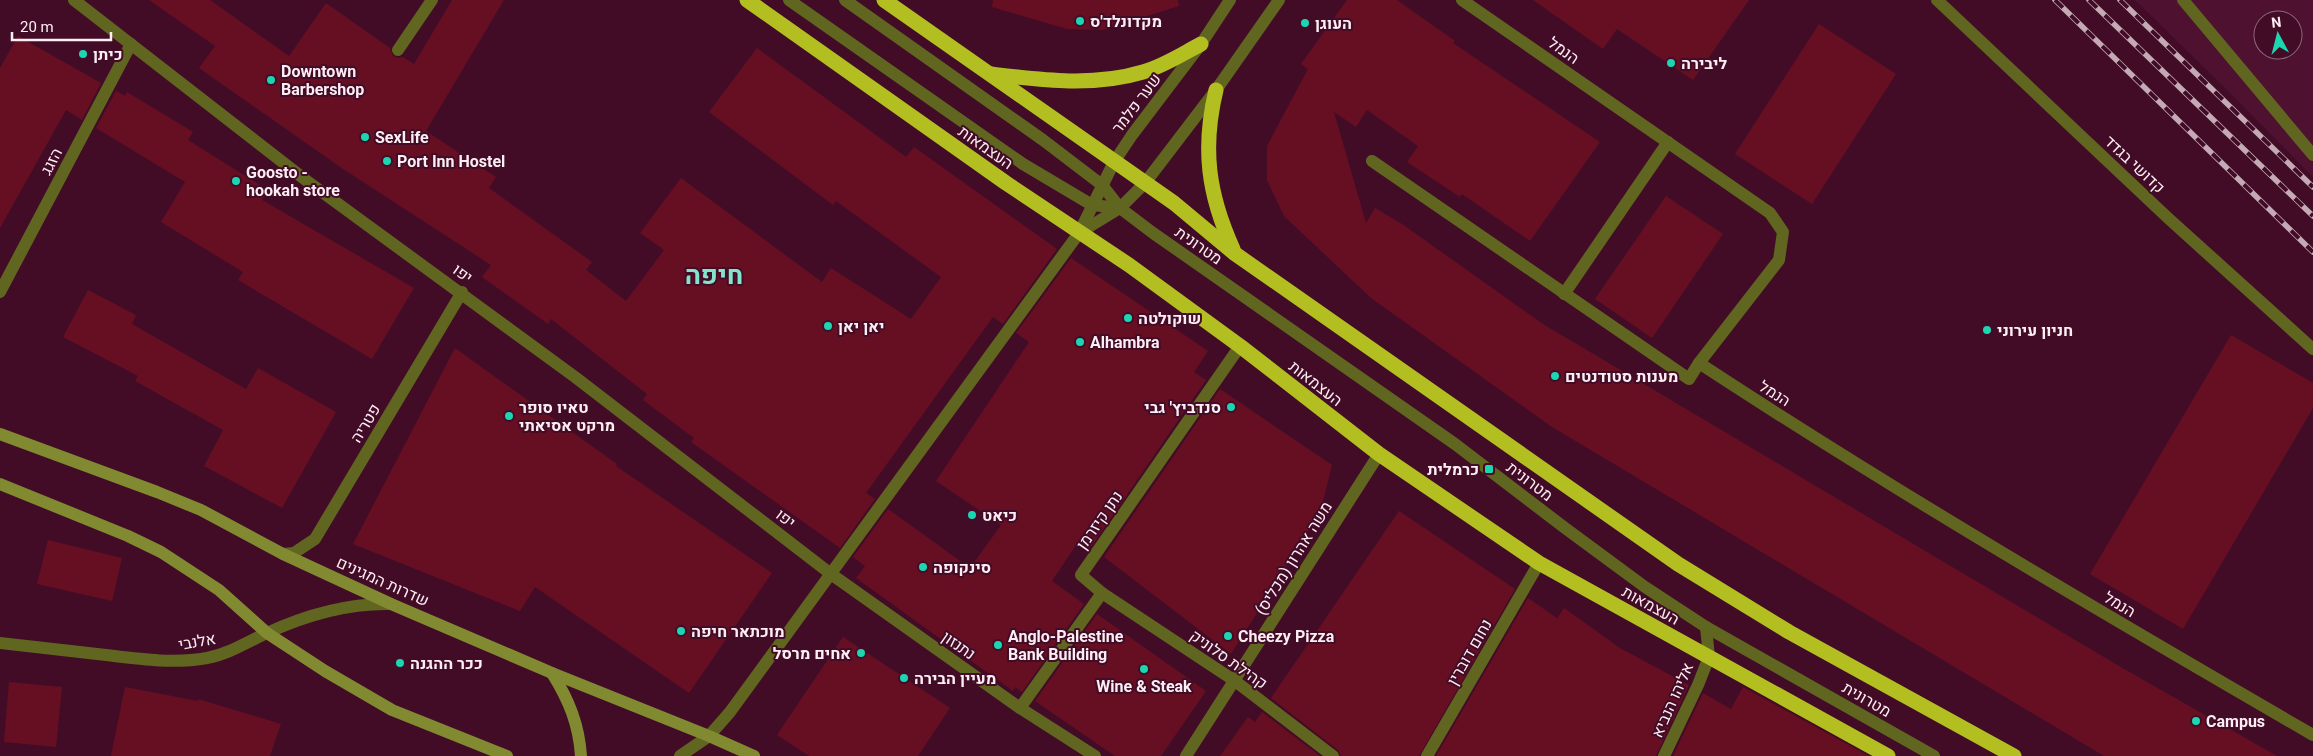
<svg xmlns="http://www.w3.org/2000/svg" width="2313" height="756" font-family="Roboto,Heebo,sans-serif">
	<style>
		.built { fill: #4f1130; fill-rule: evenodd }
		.building { fill: #660f23 }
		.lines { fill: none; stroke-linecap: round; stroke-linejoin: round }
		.lane { stroke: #60661f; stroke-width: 12 }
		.street { stroke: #60661f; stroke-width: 12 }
		.secondary { stroke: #818a30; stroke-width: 12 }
		.highway { stroke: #b3bf20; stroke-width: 15 }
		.rail-casing { stroke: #c4aab5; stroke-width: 5.5 }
		.rail { stroke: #420c27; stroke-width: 4; stroke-dasharray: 11; stroke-linecap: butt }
		.poi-dot { fill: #1cd5b1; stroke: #420c27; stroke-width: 2 }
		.labels { text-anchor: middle; stroke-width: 4; stroke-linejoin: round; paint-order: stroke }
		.poi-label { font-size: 16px; font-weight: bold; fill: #fdeef3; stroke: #420c27; text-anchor: start }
		.street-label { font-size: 16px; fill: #fdeef3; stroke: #420c27 }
		.town-label { font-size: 26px; font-weight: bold; fill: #83e4ca; stroke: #420c27 }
	</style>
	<rect width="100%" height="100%" fill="#420c27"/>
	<!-- built -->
	<path class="built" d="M2135 0H2313V177L2225 88ZM2263 20H2293V50H2263Z"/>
	<!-- building -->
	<g class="building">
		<polygon points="149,0 210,0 289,56 326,3 390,48 393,56 398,58 403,57 414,64 452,0 504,0 426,131 496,177 489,188 592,262 586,270 626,301 664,250 640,233 681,178 822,282 831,268 911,319 941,277 836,201 833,205 709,112 757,48 906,157 914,147 1057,249 1003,324 993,317 866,493 875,499 840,548 691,442 694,438 643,400 647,394 551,319 548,324 482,277 491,265 343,169 199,68 215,46"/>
		<polygon points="993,0 1178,0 1179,6 1103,30 1067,29 992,7"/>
		<polygon points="1347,0 1397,0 1455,41 1453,43 1600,142 1530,241 1462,194 1460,197 1407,162 1418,146 1367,110 1356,127 1334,112 1366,223 1375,208 1402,224 1543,324 2119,666 2277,756 2104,756 1552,427 1371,298 1284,216 1267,180 1267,146 1308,69 1301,64"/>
		<polygon points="1533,0 1749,0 1693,80 1617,29 1603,49"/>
		<polygon points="1819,24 1896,74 1812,204 1735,154"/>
		<polygon points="18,36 101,83 82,120 66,110 0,228 0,68"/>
		<polygon points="116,91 125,96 127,92 193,132 188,140 268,190 262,200 414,288 372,359 238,280 243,272 161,222 185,182 96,128"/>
		<polygon points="1666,196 1723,234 1652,338 1595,299"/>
		<polygon points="1071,258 1208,351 1194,372 1206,380 1091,547 1080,539 1052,581 1084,604 1022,692 1015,687 1013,691 856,578 865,566 853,557 888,509 970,568 1001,525 936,481 1029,342 1016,333"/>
		<polygon points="88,290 136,315 132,324 246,389 258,368 336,412 282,508 204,466 223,430 135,381 138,376 63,337"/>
		<polygon points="2231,335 2313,383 2313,408 2183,629 2090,574"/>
		<polygon points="455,348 617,464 616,466 772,573 689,693 535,587 520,611 353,544"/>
		<polygon points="1220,389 1332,465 1320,513 1231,654 1104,557"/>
		<polygon points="1399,511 1515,589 1419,756 1341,756 1338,750 1271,698"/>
		<polygon points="48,540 122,558 112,601 37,584"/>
		<polygon points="1528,598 1557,618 1564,608 1620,648 1689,685 1656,756 1436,756"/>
		<polygon points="1097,614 1206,691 1161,756 1115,756 1035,701"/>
		<polygon points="843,637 950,708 918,756 809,756 777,735"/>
		<polygon points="9,682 62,687 56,747 4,742"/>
		<polygon points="125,687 198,701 198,699 281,724 270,756 111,756"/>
		<polygon points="1743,687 1869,756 1673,756 1703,693 1731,709"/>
		<polygon points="1262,712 1320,756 1220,756 1248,717 1255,722"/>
	</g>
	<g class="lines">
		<!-- lane -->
		<g class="lane">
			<polyline points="789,0 1023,164 1092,205 1120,208"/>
			<polyline points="845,0 1043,140 1102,185 1120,208 1153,233 1455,444 1565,528 1645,587 1706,627 1934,756"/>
			<polyline points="398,50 432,0"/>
			<polyline points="1664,756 1698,685 1709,657 1706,627"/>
		</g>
		<!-- street -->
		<g class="street">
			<polyline points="74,0 307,181 575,377 831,574 1020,708 1095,756"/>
			<path d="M1462 0 1770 213 1783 232 1779 260 1699 363C1899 494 2106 615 2313 735"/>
			<polyline points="1937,0 2168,218 2313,349"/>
			<polyline points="2183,0 2313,155"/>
			<polyline points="1372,161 1689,379 1699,363"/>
			<polyline points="1079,233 1114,162 1132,135 1201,44 1230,0"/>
			<polyline points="0,292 131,44"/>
			<polyline points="1564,294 1668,142"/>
			<polyline points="1240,346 1081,575 1102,593 1235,681 1333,756"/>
			<polyline points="283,554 294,553 315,539 462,292"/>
			<path d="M0 643C35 647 70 651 106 655 139 659 174 664 207 658 229 654 247 642 267 633 306 615 347 603 391 604"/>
			<polyline points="1020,708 1102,593"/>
			<polyline points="680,756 709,736 730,712 1079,233 1120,208 1145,183 1216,90 1279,0"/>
			<polyline points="1186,756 1379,454"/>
			<polyline points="1427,756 1539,563"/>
		</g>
		<!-- secondary -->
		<g class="secondary">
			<polyline points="0,434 157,492 201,510 283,554 391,604 552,673 709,736 754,756"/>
			<polyline points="0,484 128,536 161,552 219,590 267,633 325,671 392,710 507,756"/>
			<path d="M552 673C569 700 579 725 581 756"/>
		</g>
		<!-- highway -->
		<g class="highway">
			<polyline points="747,0 1006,183 1129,265 1240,346 1379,454 1539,563 1888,756"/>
			<polyline points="884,0 1174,203 1234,253 1678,564 1789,632 2014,756"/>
			<path d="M991 74C1041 80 1093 87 1143 72 1164 66 1182 54 1201 44"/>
			<path d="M1216 90C1202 148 1208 194 1233 249"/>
		</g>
		<!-- rail casing -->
		<g class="rail-casing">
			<g id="rail">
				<polyline points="2055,0 2313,252"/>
				<polyline points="2089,0 2313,216"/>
				<polyline points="2120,0 2313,187"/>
			</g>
		</g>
		<!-- rail -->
		<use href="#rail" class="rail"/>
	</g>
	<!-- markers -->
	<g class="poi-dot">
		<circle cx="1080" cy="21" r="5"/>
		<circle cx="1305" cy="23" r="5"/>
		<circle cx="83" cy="54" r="5"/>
		<circle cx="1671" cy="63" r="5"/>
		<circle cx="271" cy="80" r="5"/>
		<circle cx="365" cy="137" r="5"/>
		<circle cx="387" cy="161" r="5"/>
		<circle cx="236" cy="181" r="5"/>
		<circle cx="1128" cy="318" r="5"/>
		<circle cx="828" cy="326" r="5"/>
		<circle cx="1987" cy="330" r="5"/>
		<circle cx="1080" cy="342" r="5"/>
		<circle cx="1555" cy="376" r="5"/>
		<circle cx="1231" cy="407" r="5"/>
		<circle cx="509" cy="416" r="5"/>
		<rect x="1484" y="464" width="10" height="10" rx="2.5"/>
		<circle cx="972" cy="515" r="5"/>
		<circle cx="923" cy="567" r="5"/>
		<circle cx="681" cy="631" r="5"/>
		<circle cx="1228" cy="636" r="5"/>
		<circle cx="998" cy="645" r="5"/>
		<circle cx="861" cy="653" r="5"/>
		<circle cx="400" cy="663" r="5"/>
		<circle cx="1144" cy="669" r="5"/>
		<circle cx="904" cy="678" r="5"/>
		<circle cx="2196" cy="721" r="5"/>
	</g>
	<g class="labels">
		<!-- poi labels -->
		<g class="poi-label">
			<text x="1090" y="27">מקדונלד'ס</text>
			<text x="1315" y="29">העוגן</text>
			<text x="93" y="60">כיתן</text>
			<text x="1681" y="69">ליבירה</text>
			<text x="281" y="77">Downtown<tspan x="281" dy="18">Barbershop</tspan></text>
			<text x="375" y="143">SexLife</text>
			<text x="397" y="167">Port Inn Hostel</text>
			<text x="246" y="178">Goosto -<tspan x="246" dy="18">hookah store</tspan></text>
			<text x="1138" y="324">שוקולטה</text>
			<text x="838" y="332">יאן יאן</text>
			<text x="1997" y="336">חניון עירוני</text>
			<text x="1090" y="348">Alhambra</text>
			<text x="1565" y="382">מענות סטודנטים</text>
			<text x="519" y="413">טאיו סופר<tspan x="519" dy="18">מרקט אסיאתי</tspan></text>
			<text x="1221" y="413" text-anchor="end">סנדביץ' גבי</text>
			<text x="1479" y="475" text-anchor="end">כרמלית</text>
			<text x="982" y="521">כיאט</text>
			<text x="933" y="573">סינקופה</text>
			<text x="691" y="637">מוכתאר חיפה</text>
			<text x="1008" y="642">Anglo-Palestine<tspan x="1008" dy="18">Bank Building</tspan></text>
			<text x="1238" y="642">Cheezy Pizza</text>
			<text x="851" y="659" text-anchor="end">אחים מרסל</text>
			<text x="410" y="669">ככר ההגנה</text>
			<text x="914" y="684">מעיין הבירה</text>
			<text x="1144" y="692" text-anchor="middle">Wine &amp; Steak</text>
			<text x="2206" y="727">Campus</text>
		</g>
		<!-- street labels -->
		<g class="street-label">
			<text transform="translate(1564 50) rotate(35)" y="6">הנמל</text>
			<text transform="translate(1136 103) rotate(-53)" y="6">שער פלמר</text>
			<text transform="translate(986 147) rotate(35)" y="6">העצמאות</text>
			<text transform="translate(51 161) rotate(-62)" y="6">הזגג</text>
			<text transform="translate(2135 164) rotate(43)" y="6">קדושי בגדד</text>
			<text transform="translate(1199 245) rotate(35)" y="6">מטרונית</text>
			<text transform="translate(463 273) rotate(36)" y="6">יפו</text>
			<text transform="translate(1316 383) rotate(38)" y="6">העצמאות</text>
			<text transform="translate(1775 393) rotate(32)" y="6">הנמל</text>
			<text transform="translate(365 423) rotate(-59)" y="6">פטריה</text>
			<text transform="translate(1530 481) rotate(37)" y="6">מטרונית</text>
			<text transform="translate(786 518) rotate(38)" y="6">יפו</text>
			<text transform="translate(1099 520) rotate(-55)" y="6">נתן קיזרמן</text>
			<text transform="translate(1293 558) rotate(-58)" y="6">משה אהרון (מכליס)</text>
			<text transform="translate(383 581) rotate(24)" y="6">שדרות המגינים</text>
			<text transform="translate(2120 604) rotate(31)" y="6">הנמל</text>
			<text transform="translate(1651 605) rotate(29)" y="6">העצמאות</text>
			<text transform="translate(197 641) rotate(-10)" y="6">אלנבי</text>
			<text transform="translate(959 645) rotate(35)" y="6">נתנזון</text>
			<text transform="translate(1469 652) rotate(-60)" y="6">נחום דוברין</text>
			<text transform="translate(1229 659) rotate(35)" y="6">קהילת סלוניק</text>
			<text transform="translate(1867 699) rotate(30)" y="6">מטרונית</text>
			<text transform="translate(1672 700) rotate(-66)" y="6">אליהו הנביא</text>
		</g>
		<!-- town labels -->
		<g class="town-label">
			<text x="714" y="284">חיפה</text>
		</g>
	</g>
	<!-- north arrow -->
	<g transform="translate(2278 35) rotate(353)"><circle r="24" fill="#420c27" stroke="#8d6679"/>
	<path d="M0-4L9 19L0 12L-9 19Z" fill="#1cd5b1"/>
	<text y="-8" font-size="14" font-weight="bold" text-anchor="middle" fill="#fdeef3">N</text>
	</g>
	<!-- scale -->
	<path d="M12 32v8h99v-8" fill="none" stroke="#fdeef3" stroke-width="2.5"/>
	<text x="20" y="32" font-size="15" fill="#fdeef3" stroke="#420c27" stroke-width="4" paint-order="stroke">20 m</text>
</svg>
